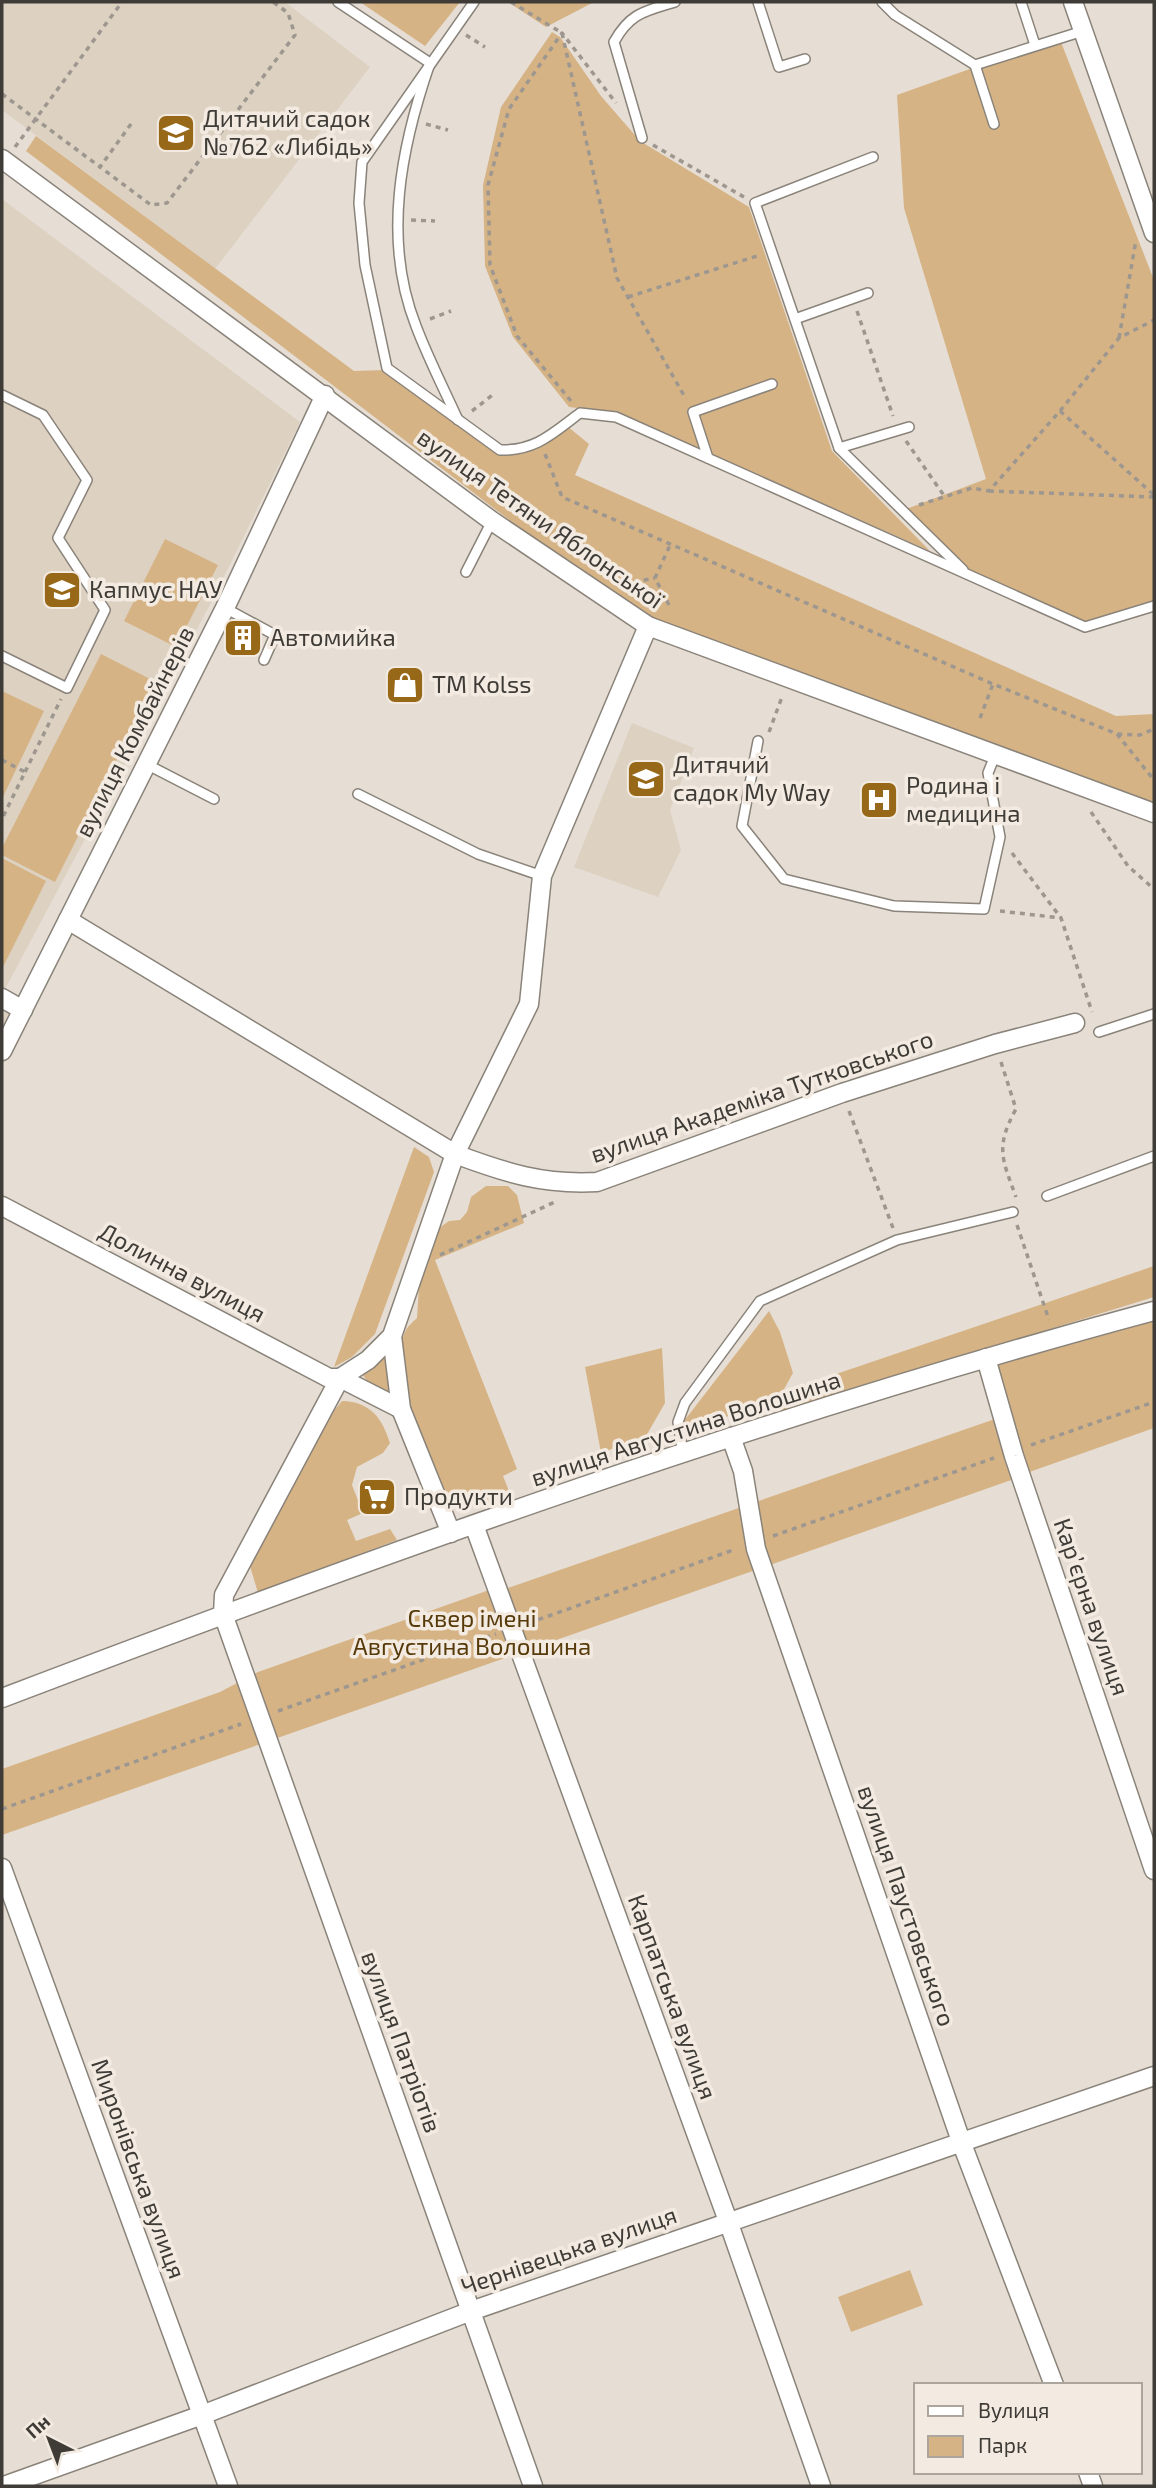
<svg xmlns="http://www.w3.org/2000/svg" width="1156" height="2488" font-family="'Exo 2',sans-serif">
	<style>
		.built { fill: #ddd1c1 }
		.green { fill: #d6b385 }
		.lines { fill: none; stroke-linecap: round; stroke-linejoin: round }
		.lane-casing { stroke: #8a837a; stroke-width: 12 }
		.street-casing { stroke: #8a837a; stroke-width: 21 }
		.path { stroke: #9d9790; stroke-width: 3.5; stroke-dasharray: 5 5; stroke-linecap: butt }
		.lane { stroke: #fff; stroke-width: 9 }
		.street { stroke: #fff; stroke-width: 18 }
		.labels { text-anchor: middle; stroke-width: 7; stroke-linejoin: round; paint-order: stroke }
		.poi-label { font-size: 24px; fill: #3f3c38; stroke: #f3ebe1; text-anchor: start }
		.street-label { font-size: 24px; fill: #3f3c38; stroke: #f3ebe1 }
		.park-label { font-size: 24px; fill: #573a0a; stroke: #f3ebe1 }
	</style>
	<rect width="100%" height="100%" fill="#e6ded4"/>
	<!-- built -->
	<g class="built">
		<polygon points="2,2 285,2 370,67 215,269 2,110"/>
		<polygon points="2,199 300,422 213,599 4,991 19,997 2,1027"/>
		<polygon points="632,723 694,748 670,810 681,850 658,897 574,867"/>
	</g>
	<!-- green -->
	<g class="green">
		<polygon points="360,2 460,2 425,46"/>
		<polygon points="508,2 594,2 546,27"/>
		<polygon points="552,32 560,37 601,96 640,141 749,207 832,451 930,551 618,413 569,407 513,337 485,266 483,185 501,107"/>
		<polygon points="1059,37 1154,280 1154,606 1085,627 970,576 901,511 986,479 904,208 897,95"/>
		<path d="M36 136 354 371 385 370 500 453C532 454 542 445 567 426L589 444 575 475 1116 716 1154 714V814L648 626 26 151Z"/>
		<polygon points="165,539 218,565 176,647 124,621"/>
		<polygon points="101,654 156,682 55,882 2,855 2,848"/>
		<polygon points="2,691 44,711 2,799"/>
		<polygon points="2,858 46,881 2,969"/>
		<polygon points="414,1147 429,1157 434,1172 375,1334 352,1357 334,1367"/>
		<path d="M486 1186H508L517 1195 524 1223 435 1260 517 1469 503 1476 511 1496 458 1511C430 1475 383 1375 406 1330 408 1326 414 1321 417 1318L422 1240 449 1221 460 1220 467 1212 471 1197Z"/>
		<polygon points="1154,1266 1154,1297 778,1413 792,1389"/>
		<polygon points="769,1311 780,1332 793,1373 778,1400 674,1434"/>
		<polygon points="1154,1311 1154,1428 1021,1475 986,1358"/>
		<polygon points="662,1348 665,1403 646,1436 601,1453 585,1367"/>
		<polygon points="385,1359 393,1369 393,1388 384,1393 373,1391 363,1375 368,1360"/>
		<path d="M342 1401C371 1402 382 1418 390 1443L383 1453 357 1467 352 1485 363 1513 347 1520 356 1541 390 1529 397 1540 258 1593 250 1566 329 1417Z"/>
		<polygon points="995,1419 1017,1478 2,1835 2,1769 220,1692 258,1672 489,1590 508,1588"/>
		<polygon points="910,2270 923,2305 851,2332 838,2297"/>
	</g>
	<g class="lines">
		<!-- lane casing -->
		<g class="lane-casing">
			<g id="lane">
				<path d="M338 2 430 63C401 147 382 240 416 326 428 358 444 389 458 420"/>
				<path d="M474 2 362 162 359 203 365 265 387 368 500 450C536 451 553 433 580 413L616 417 1085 627 1154 606"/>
				<polyline points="758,2 779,67 805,59"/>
				<polyline points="882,2 895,15 975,65 1083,31"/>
				<polyline points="1021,2 1035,45"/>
				<polyline points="975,65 994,124"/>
				<path d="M642 138 614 42C630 13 645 11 675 2"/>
				<polyline points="873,157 755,203 839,448 963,570"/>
				<polyline points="795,319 868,293"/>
				<polyline points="2,395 43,415 87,480 58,538 105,610 67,688 2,656"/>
				<polyline points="839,448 909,427"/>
				<polyline points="708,458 693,412 772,384"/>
				<polyline points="466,572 492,521"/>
				<polyline points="225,608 275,635 264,660"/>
				<polyline points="758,741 742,826 784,879 894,906 984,909 1000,837 988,773 996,753"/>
				<polyline points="146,764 214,799"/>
				<polyline points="358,794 478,854 542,876"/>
				<polyline points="1099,1032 1154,1014"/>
				<polyline points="1047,1196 1154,1156"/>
				<polyline points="683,1454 678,1422 685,1403 760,1301 897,1240 1013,1212"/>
			</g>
		</g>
		<!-- street casing -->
		<g class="street-casing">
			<g id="street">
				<polyline points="1073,2 1154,233"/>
				<polyline points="2,159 492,521 648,626 1154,813"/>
				<path d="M68 920 455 1154C506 1173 543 1185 597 1182L842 1093 995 1044 1075 1023"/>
				<polyline points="2,998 23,1010"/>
				<polyline points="2,1051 225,608 325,395"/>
				<polyline points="2,1206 329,1378 340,1378 401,1409"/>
				<polyline points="392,1336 401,1409 451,1533"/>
				<polyline points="986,1358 1014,1456 1154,1870"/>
				<polyline points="731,1437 743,1471 756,1549 962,2144 1054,2385"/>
				<polyline points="474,1525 728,2221 821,2486"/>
				<path d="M2 1698C380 1554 763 1416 1154 1311"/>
				<polyline points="2,1868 228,2486"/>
				<polyline points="1088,2472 1093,2486"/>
				<polyline points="4,2486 202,2415 471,2311 1154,2076"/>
				<polyline points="533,2486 223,1614 224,1595 340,1378 368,1360 392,1336 455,1154 529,1004 542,876 648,626"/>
			</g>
		</g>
		<!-- path -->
		<g class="path">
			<polyline points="511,2 562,33 617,278 686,399"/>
			<polyline points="466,35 485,47"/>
			<polyline points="2,94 100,167"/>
			<polyline points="131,124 100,167 151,205 167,203 295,35 288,13 273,2"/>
			<polyline points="426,124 448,130"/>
			<polyline points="653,145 744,197"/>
			<polyline points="15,147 122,2"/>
			<polyline points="411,220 435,221"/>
			<polyline points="628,297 760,255"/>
			<polyline points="857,311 893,416"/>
			<polyline points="430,319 451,311"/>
			<polyline points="1119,338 1136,240"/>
			<polyline points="571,401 517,336 490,265 488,185 509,109 562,33 616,103"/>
			<polyline points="472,411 495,393"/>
			<polyline points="1060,411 1154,495"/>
			<polyline points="906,441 945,497"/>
			<polyline points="545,454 562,497 993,684 1117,734 1140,735 1154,729"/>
			<polyline points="989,491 1154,497"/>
			<polyline points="919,505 972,488 989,491 1060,411 1119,338 1154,320"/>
			<polyline points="624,584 655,578"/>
			<polyline points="669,605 655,578 671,543"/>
			<polyline points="980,718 993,684"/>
			<polyline points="769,732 782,697"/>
			<polyline points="1117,734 1154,780"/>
			<polyline points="2,760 25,772 2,819"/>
			<polyline points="25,772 61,699"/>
			<polyline points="1091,812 1128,866 1154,889"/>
			<polyline points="1012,853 1061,918"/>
			<polyline points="1000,911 1061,918 1092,1012"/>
			<path d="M1001 1062 1016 1109C995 1147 1002 1159 1016 1197"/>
			<polyline points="849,1111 893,1228"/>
			<polyline points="1017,1225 1049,1320"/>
			<polyline points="440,1255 557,1201"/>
			<polyline points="1031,1445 1154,1402"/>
			<polyline points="773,1536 994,1458"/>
			<polyline points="529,1623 736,1549"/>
			<polyline points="278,1711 496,1634"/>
			<polyline points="2,1809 241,1724"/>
		</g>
		<!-- lane -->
		<use href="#lane" class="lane"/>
		<!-- street -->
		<use href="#street" class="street"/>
	</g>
	<!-- icons -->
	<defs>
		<g id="school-square" transform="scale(2.0125)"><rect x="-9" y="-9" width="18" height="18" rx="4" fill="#976818" stroke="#f3ebe1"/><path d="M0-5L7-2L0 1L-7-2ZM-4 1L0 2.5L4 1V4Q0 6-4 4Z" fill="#fff"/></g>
		<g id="university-square" transform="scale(2.0125)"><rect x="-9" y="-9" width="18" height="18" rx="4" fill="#976818" stroke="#f3ebe1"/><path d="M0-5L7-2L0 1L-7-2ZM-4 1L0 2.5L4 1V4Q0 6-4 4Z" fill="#fff"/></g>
		<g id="building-square" transform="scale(2.0125)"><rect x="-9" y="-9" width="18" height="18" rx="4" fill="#976818" stroke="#f3ebe1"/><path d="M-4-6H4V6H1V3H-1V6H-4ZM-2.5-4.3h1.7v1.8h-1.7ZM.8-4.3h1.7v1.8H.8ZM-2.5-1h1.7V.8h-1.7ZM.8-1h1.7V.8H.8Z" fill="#fff"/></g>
		<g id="shop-square" transform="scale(2.0125)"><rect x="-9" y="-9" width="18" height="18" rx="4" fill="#976818" stroke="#f3ebe1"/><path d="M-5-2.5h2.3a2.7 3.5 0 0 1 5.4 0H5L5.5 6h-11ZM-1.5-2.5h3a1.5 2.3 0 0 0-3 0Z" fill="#fff"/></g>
		<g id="hospital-square" transform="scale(2.0125)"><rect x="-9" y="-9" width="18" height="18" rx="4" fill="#976818" stroke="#f3ebe1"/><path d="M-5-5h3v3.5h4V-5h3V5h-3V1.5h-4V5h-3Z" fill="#fff"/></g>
		<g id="supermarket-square" transform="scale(2.0125)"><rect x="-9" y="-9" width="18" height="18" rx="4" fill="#976818" stroke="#f3ebe1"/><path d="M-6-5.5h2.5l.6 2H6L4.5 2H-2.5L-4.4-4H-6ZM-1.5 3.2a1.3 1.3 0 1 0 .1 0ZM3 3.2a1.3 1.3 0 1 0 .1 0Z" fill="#fff"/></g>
	</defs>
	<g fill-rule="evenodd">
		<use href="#school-square" x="176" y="133"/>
		<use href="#university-square" x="62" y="590"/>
		<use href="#building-square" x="243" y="638"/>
		<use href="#shop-square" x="405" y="685"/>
		<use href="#school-square" x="646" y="779"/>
		<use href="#hospital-square" x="879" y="800"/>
		<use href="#supermarket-square" x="377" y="1497"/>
	</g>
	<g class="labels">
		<!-- poi labels -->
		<g class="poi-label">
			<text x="203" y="127">Дитячий садок<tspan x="203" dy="28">№762 «Либідь»</tspan></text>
			<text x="89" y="598">Капмус НАУ</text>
			<text x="270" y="646">Автомийка</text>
			<text x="432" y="693">TM Kolss</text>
			<text x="673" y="773">Дитячий<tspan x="673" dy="28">садок My Way</tspan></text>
			<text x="906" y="794">Родина і<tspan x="906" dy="28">медицина</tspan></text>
			<text x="404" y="1505">Продукти</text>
		</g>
		<!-- street labels -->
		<g class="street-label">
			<text transform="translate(540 519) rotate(35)" y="8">вулиця Тетяни Яблонської</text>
			<text transform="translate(135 732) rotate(-63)" y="8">вулиця Комбайнерів</text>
			<text transform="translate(762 1097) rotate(-19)" y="8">вулиця Академіка Тутковського</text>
			<text transform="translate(182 1273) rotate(28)" y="8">Долинна вулиця</text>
			<text transform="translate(686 1429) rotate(-18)" y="8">вулиця Августина Волошина</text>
			<text transform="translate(1091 1607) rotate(71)" y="8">Карʼєрна вулиця</text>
			<text transform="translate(906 1906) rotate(71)" y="8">вулиця Паустовського</text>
			<text transform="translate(672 1997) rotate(70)" y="8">Карпатська вулиця</text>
			<text transform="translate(401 2042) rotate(70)" y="8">вулиця Патріотів</text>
			<text transform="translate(138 2169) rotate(70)" y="8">Миронівська вулиця</text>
			<text transform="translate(569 2251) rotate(-19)" y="8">Чернівецька вулиця</text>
		</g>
		<!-- park labels -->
		<g class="park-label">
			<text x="472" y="1627">Сквер імені<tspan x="472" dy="28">Августина Волошина</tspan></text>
		</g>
	</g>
	<!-- border -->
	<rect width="1156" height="2488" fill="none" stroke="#3f3c38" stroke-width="7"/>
	<!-- legend -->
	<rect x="914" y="2383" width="228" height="91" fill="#f3ebe1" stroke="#aba59d" stroke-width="2"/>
	<rect x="928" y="2406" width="35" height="10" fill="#ffffff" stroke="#aba59d" stroke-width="2"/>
	<text x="978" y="2418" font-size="21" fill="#3f3c38">Вулиця</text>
	<rect x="928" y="2436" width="35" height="21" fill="#d6b385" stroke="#aba59d" stroke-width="2"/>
	<text x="978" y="2453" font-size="21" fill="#3f3c38">Парк</text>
	<!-- north arrow -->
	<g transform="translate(49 2439) rotate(318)" stroke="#f3ebe1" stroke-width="5" paint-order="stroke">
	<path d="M0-5L12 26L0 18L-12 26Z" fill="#3f3c38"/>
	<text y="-10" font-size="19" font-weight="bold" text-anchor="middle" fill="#3f3c38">Пн</text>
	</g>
</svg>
